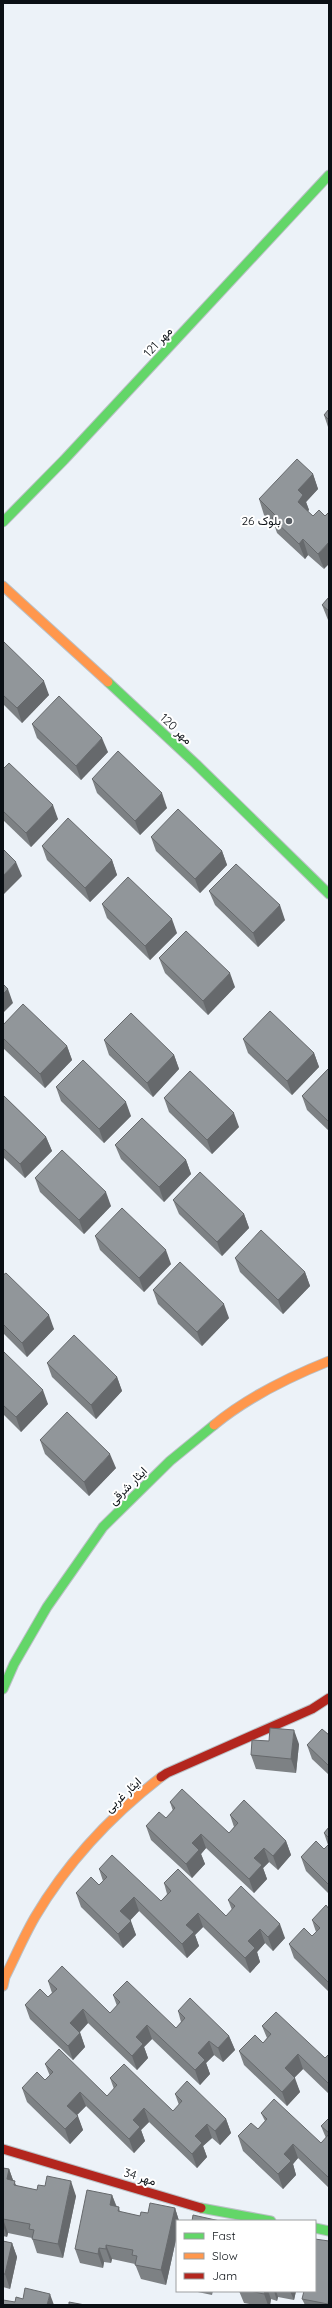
<svg xmlns="http://www.w3.org/2000/svg" width="332" height="2308" font-family="Quicksand,Vazirmatn,sans-serif">
	<style>
		.lines { fill: none; stroke-linecap: round; stroke-linejoin: round }
		.fast-casing { stroke: #bac0c5; stroke-width: 11 }
		.slow-casing { stroke: #bac0c5; stroke-width: 11 }
		.jam-casing { stroke: #bac0c5; stroke-width: 11 }
		.fast { stroke: #63d668; stroke-width: 9 }
		.slow { stroke: #ff974d; stroke-width: 9 }
		.jam { stroke: #b3261e; stroke-width: 9 }
		.wall { fill: #7d8184 }
		.shaded-wall { fill: #66696c }
		.building { fill: #91969a; stroke: #66696c }
		.poi-dot { fill: #595e64; stroke: #fff; stroke-width: 1.5 }
		.labels { text-anchor: middle; stroke-width: 4; stroke-linejoin: round; paint-order: stroke }
		.street-label { font-size: 12px; fill: #0a0f14; stroke: #fff }
		.poi-label { font-size: 12px; fill: #0a0f14; stroke: #fff; text-anchor: end }
	</style>
	<rect width="100%" height="100%" fill="#ecf2f8"/>
	<g class="lines">
		<!-- fast casing -->
		<g class="fast-casing">
			<g id="fast">
				<polyline points="3,522 64,460 329,175"/>
				<polyline points="108,682 196,764 329,894"/>
				<polyline points="3,1689 14,1664 47,1607 103,1527 170,1461 214,1425"/>
				<polyline points="201,2208 271,2221"/>
				<polyline points="315,2228 329,2231"/>
			</g>
		</g>
		<!-- slow casing -->
		<g class="slow-casing">
			<g id="slow">
				<polyline points="3,586 108,682"/>
				<path d="M214 1425C248 1397 289 1377 329 1361"/>
				<path d="M3 1986 5 1977C15 1957 24 1936 35 1917 67 1863 112 1815 161 1777"/>
			</g>
		</g>
		<!-- jam casing -->
		<g class="jam-casing">
			<g id="jam">
				<polyline points="161,1777 167,1773 312,1709 329,1698"/>
				<polyline points="3,2149 201,2208"/>
			</g>
		</g>
		<!-- fast -->
		<use href="#fast" class="fast"/>
		<!-- slow -->
		<use href="#slow" class="slow"/>
		<!-- jam -->
		<use href="#jam" class="jam"/>
	</g>
	<!-- wall -->
	<g class="wall">
		<polygon points="329,409 329,430 324,415"/>
		<polygon points="313,474 318,489 306,502 309,510 308,511 324,569 308,555 305,559 277,533 274,524 264,515 259,499"/>
		<polygon points="329,597 329,621 328,620 322,605"/>
		<polygon points="3,641 49,695 22,723 3,704"/>
		<polygon points="32,724 108,752 81,780 37,738"/>
		<polygon points="3,769 58,819 31,847 3,820"/>
		<polygon points="92,779 167,808 140,835 97,793"/>
		<polygon points="151,837 222,851 227,865 200,893 156,851"/>
		<polygon points="42,846 112,860 117,875 90,902 47,860"/>
		<polygon points="209,891 285,920 258,947 215,905"/>
		<polygon points="102,904 177,933 150,960 107,918"/>
		<polygon points="159,958 235,987 208,1015 165,973"/>
		<polygon points="3,1025 67,1046 72,1060 45,1088 3,1048"/>
		<polygon points="243,1039 314,1053 319,1067 292,1095 248,1053"/>
		<polygon points="104,1040 174,1055 179,1069 153,1097 109,1055"/>
		<polygon points="329,1068 329,1131 307,1110 302,1096"/>
		<polygon points="56,1087 131,1116 104,1143 61,1101"/>
		<polygon points="3,1095 46,1137 52,1151 25,1178 3,1157"/>
		<polygon points="164,1098 239,1127 212,1154 169,1112"/>
		<polygon points="115,1145 186,1160 191,1174 164,1202 121,1159"/>
		<polygon points="35,1178 111,1206 84,1234 40,1192"/>
		<polygon points="173,1200 244,1214 249,1228 222,1256 179,1214"/>
		<polygon points="95,1236 171,1264 144,1292 100,1250"/>
		<polygon points="235,1258 305,1272 310,1286 283,1314 240,1272"/>
		<polygon points="3,1275 54,1329 27,1357 3,1333"/>
		<polygon points="153,1290 229,1318 202,1346 158,1304"/>
		<polygon points="3,1351 48,1404 21,1432 3,1414"/>
		<polygon points="47,1363 117,1377 122,1391 96,1419 52,1377"/>
		<polygon points="40,1440 116,1468 89,1496 45,1454"/>
		<polygon points="329,1735 329,1775 312,1759 307,1745"/>
		<polygon points="269,1741 299,1744 296,1773 256,1769 251,1755"/>
		<polygon points="170,1802 229,1833 234,1827 230,1815 286,1841 291,1855 278,1870 269,1862 263,1868 267,1879 254,1893 206,1848 201,1854 205,1864 192,1878 151,1840 146,1826 166,1818 173,1811"/>
		<polygon points="329,1827 329,1894 306,1871 301,1857 324,1849 328,1845 324,1833"/>
		<polygon points="99,1869 161,1901 167,1894 164,1883 226,1916 232,1910 228,1900 285,1938 273,1951 265,1943 257,1952 260,1962 250,1973 203,1927 195,1935 199,1946 187,1958 139,1911 130,1920 136,1935 123,1948 81,1907 76,1893 99,1885 103,1881"/>
		<polygon points="329,1909 329,1992 294,1958 289,1944 312,1936 316,1932 312,1920"/>
		<polygon points="48,1981 110,2013 117,2006 113,1995 176,2028 181,2022 178,2011 229,2036 235,2050 223,2062 214,2055 206,2063 210,2074 200,2085 152,2039 144,2047 148,2058 137,2070 88,2023 80,2032 85,2047 73,2060 30,2019 25,2005 48,1997 52,1993"/>
		<polygon points="262,2026 325,2058 329,2054 329,2094 303,2069 294,2078 300,2092 287,2106 244,2065 239,2051 263,2043 267,2038"/>
		<polygon points="45,2064 107,2096 114,2089 110,2078 173,2111 179,2105 175,2094 226,2119 231,2133 220,2145 212,2138 203,2146 207,2157 197,2168 149,2122 141,2130 145,2141 134,2153 86,2106 77,2115 83,2130 70,2144 27,2102 22,2088 45,2080 50,2076"/>
		<polygon points="261,2113 321,2143 326,2138 321,2126 329,2118 329,2188 298,2158 293,2164 296,2175 283,2189 243,2151 238,2136 258,2129 265,2121"/>
		<polygon points="3,2168 9,2169 13,2180 17,2186 37,2190 76,2196 63,2258 37,2253 32,2238 8,2233 7,2237 3,2236"/>
		<polygon points="112,2195 117,2207 119,2207 120,2212 140,2216 148,2213 175,2208 179,2221 177,2221 177,2235 166,2285 141,2279 135,2264 112,2259 111,2263 104,2262 103,2268 80,2263 75,2249"/>
		<polygon points="3,2241 12,2243 17,2257 10,2289 3,2287"/>
		<polygon points="329,2241 329,2305 305,2305 302,2299"/>
		<polygon points="193,2291 213,2291 212,2295"/>
		<polygon points="239,2291 296,2291 294,2300 278,2297 277,2301 271,2299 270,2305 255,2305 244,2303"/>
	</g>
	<!-- shaded-wall -->
	<g class="shaded-wall">
		<polygon points="313,474 318,489 306,502 309,510 303,517 298,502 298,490"/>
		<polygon points="303,539 308,555 305,559 299,544"/>
		<polygon points="329,542 329,564 324,569 318,554"/>
		<polygon points="44,681 49,695 22,723 17,708"/>
		<polygon points="102,738 108,752 81,780 76,766"/>
		<polygon points="162,793 167,808 140,835 135,821"/>
		<polygon points="53,805 58,819 31,847 26,833"/>
		<polygon points="222,851 227,865 200,893 195,879"/>
		<polygon points="112,860 117,875 90,902 85,888"/>
		<polygon points="16,862 22,876 3,895 3,876"/>
		<polygon points="280,905 285,920 258,947 253,933"/>
		<polygon points="172,919 177,933 150,960 145,946"/>
		<polygon points="230,973 235,987 208,1015 203,1001"/>
		<polygon points="8,989 13,1003 3,1013 3,994"/>
		<polygon points="67,1046 72,1060 45,1088 40,1074"/>
		<polygon points="314,1053 319,1067 292,1095 287,1081"/>
		<polygon points="174,1055 179,1069 153,1097 147,1083"/>
		<polygon points="126,1102 131,1116 104,1143 99,1129"/>
		<polygon points="234,1113 239,1127 212,1154 207,1140"/>
		<polygon points="46,1137 52,1151 25,1178 20,1164"/>
		<polygon points="186,1160 191,1174 164,1202 159,1187"/>
		<polygon points="106,1192 111,1206 84,1234 79,1220"/>
		<polygon points="244,1214 249,1228 222,1256 217,1242"/>
		<polygon points="166,1250 171,1264 144,1292 139,1278"/>
		<polygon points="305,1272 310,1286 283,1314 278,1300"/>
		<polygon points="224,1304 229,1318 202,1346 197,1332"/>
		<polygon points="49,1315 54,1329 27,1357 22,1343"/>
		<polygon points="117,1377 122,1391 96,1419 91,1405"/>
		<polygon points="43,1390 48,1404 21,1432 16,1417"/>
		<polygon points="110,1454 116,1468 89,1496 84,1482"/>
		<polygon points="294,1730 299,1744 296,1773 291,1759"/>
		<polygon points="201,1834 206,1848 201,1854 205,1864 192,1878 186,1864 192,1843"/>
		<polygon points="286,1841 291,1855 278,1870 273,1856"/>
		<polygon points="264,1848 269,1862 263,1868 267,1879 254,1893 249,1879 254,1858"/>
		<polygon points="134,1897 139,1911 126,1925 120,1911"/>
		<polygon points="198,1913 203,1927 195,1935 199,1946 187,1958 182,1944 186,1925"/>
		<polygon points="131,1921 136,1935 123,1948 118,1934"/>
		<polygon points="280,1924 285,1938 273,1951 268,1937"/>
		<polygon points="260,1929 265,1943 257,1952 260,1962 250,1973 245,1958 248,1941"/>
		<polygon points="83,2009 88,2023 75,2037 70,2023"/>
		<polygon points="147,2025 152,2039 144,2047 148,2058 137,2070 132,2056 136,2037"/>
		<polygon points="80,2033 85,2047 73,2060 68,2046"/>
		<polygon points="229,2036 235,2050 223,2062 218,2048"/>
		<polygon points="209,2041 214,2055 206,2063 210,2074 200,2085 195,2070 198,2053"/>
		<polygon points="298,2054 303,2069 290,2082 285,2068"/>
		<polygon points="295,2078 300,2092 287,2106 282,2092"/>
		<polygon points="80,2092 86,2106 72,2120 67,2106"/>
		<polygon points="144,2108 149,2122 141,2130 145,2141 134,2153 129,2139 133,2120"/>
		<polygon points="78,2116 83,2130 70,2144 65,2129"/>
		<polygon points="226,2119 231,2133 220,2145 215,2131"/>
		<polygon points="207,2124 212,2138 203,2146 207,2157 197,2168 192,2154 195,2136"/>
		<polygon points="293,2144 298,2158 293,2164 296,2175 283,2189 278,2174 284,2154"/>
		<polygon points="9,2169 14,2183 7,2179"/>
		<polygon points="71,2181 76,2196 63,2258 58,2244"/>
		<polygon points="112,2195 117,2209 110,2205"/>
		<polygon points="175,2208 179,2221 177,2221 177,2235 166,2285 161,2270"/>
		<polygon points="3,2219 8,2233 7,2237 3,2225"/>
		<polygon points="12,2243 17,2257 10,2289 5,2274"/>
		<polygon points="106,2245 112,2259 111,2263 106,2249"/>
		<polygon points="99,2248 104,2262 103,2268 98,2254"/>
		<polygon points="265,2291 268,2291 271,2299 270,2305 268,2305 264,2294"/>
		<polygon points="274,2291 276,2291 278,2297 277,2301"/>
		<polygon points="290,2291 296,2291 294,2300"/>
		<polygon points="50,2294 54,2305 47,2305"/>
	</g>
	<!-- building -->
	<g class="building">
		<polygon points="329,409 329,420 324,415"/>
		<polygon points="297,459 313,474 298,490 303,495 298,502 313,516 319,510 325,516 329,512 329,542 318,554 303,539 299,544 272,518 275,515 259,499"/>
		<polygon points="329,597 329,611 322,605"/>
		<polygon points="3,641 44,681 17,708 3,695"/>
		<polygon points="59,696 102,738 76,766 32,724"/>
		<polygon points="118,751 162,793 135,821 92,779"/>
		<polygon points="9,763 53,805 26,833 3,811 3,769"/>
		<polygon points="178,809 222,851 195,879 151,837"/>
		<polygon points="68,818 112,860 85,888 42,846"/>
		<polygon points="3,849 16,862 3,876"/>
		<polygon points="236,864 280,905 253,933 209,891"/>
		<polygon points="128,877 172,919 145,946 102,904"/>
		<polygon points="186,931 230,973 203,1001 159,958"/>
		<polygon points="3,984 8,989 3,994"/>
		<polygon points="23,1004 67,1046 40,1074 3,1038 3,1025"/>
		<polygon points="270,1011 314,1053 287,1081 243,1039"/>
		<polygon points="131,1013 174,1055 147,1083 104,1040"/>
		<polygon points="83,1060 126,1102 99,1129 56,1087"/>
		<polygon points="329,1068 329,1122 302,1096"/>
		<polygon points="190,1071 234,1113 207,1140 164,1098"/>
		<polygon points="3,1095 46,1137 20,1164 3,1148"/>
		<polygon points="142,1118 186,1160 159,1187 115,1145"/>
		<polygon points="62,1150 106,1192 79,1220 35,1178"/>
		<polygon points="200,1172 244,1214 217,1242 173,1200"/>
		<polygon points="122,1208 166,1250 139,1278 95,1236"/>
		<polygon points="261,1230 305,1272 278,1300 235,1258"/>
		<polygon points="180,1262 224,1304 197,1332 153,1290"/>
		<polygon points="6,1273 49,1315 22,1343 3,1324 3,1275"/>
		<polygon points="74,1335 117,1377 91,1405 47,1363"/>
		<polygon points="3,1351 43,1390 16,1417 3,1405"/>
		<polygon points="67,1412 110,1454 84,1482 40,1440"/>
		<polygon points="270,1728 294,1730 291,1759 251,1755 252,1740 269,1741"/>
		<polygon points="322,1729 329,1735 329,1766 307,1745"/>
		<polygon points="182,1789 229,1833 238,1823 230,1815 244,1800 286,1841 273,1856 264,1848 254,1858 262,1865 249,1879 201,1834 192,1843 199,1850 186,1864 146,1826 159,1812 166,1818 175,1808 170,1802"/>
		<polygon points="329,1827 329,1838 324,1833"/>
		<polygon points="316,1841 324,1849 329,1844 329,1885 301,1857"/>
		<polygon points="112,1855 161,1901 171,1891 164,1883 178,1869 226,1916 235,1906 228,1900 241,1886 280,1924 268,1937 260,1929 248,1941 255,1948 245,1958 198,1913 186,1925 194,1932 182,1944 134,1897 120,1911 131,1921 118,1934 76,1893 91,1877 99,1885 107,1877 99,1869"/>
		<polygon points="326,1905 329,1909 329,1983 289,1944 304,1928 312,1936 320,1928 312,1920"/>
		<polygon points="62,1966 110,2013 120,2002 113,1995 127,1981 176,2028 185,2018 178,2011 190,1998 229,2036 218,2048 209,2041 198,2053 205,2060 195,2070 147,2025 136,2037 143,2044 132,2056 83,2009 70,2023 80,2033 68,2046 25,2005 40,1989 48,1997 57,1989 48,1981"/>
		<polygon points="276,2012 325,2058 329,2054 329,2084 298,2054 285,2068 295,2078 282,2092 239,2051 255,2035 263,2043 271,2034 262,2026"/>
		<polygon points="59,2049 107,2096 117,2085 110,2078 124,2064 173,2111 182,2101 175,2094 187,2081 226,2119 215,2131 207,2124 195,2136 202,2143 192,2154 144,2108 133,2120 140,2127 129,2139 80,2092 67,2106 78,2116 65,2129 22,2088 37,2072 45,2080 53,2072 45,2064"/>
		<polygon points="274,2099 321,2143 329,2134 329,2178 293,2144 284,2154 291,2161 278,2174 238,2136 251,2123 258,2129 267,2119 261,2113"/>
		<polygon points="329,2118 329,2133 321,2126"/>
		<polygon points="3,2168 9,2169 7,2179 15,2181 14,2185 37,2190 38,2185 45,2186 47,2176 71,2181 58,2244 32,2239 34,2230 29,2229 30,2224 3,2219"/>
		<polygon points="87,2190 112,2195 110,2205 119,2207 118,2211 140,2216 141,2212 148,2213 150,2203 175,2208 161,2270 135,2265 137,2256 132,2255 133,2250 106,2245 106,2249 99,2248 98,2254 75,2249"/>
		<polygon points="193,2215 220,2221 192,2221"/>
		<polygon points="315,2239 329,2241 329,2297 328,2304 302,2299 304,2291 315,2291"/>
		<polygon points="3,2241 12,2243 5,2274 3,2274"/>
		<polygon points="25,2288 50,2294 47,2305 3,2305 3,2300 15,2302 16,2297 23,2299"/>
		<polygon points="250,2291 265,2291 264,2294"/>
		<polygon points="69,2302 85,2305 69,2305"/>
	</g>
	<!-- markers -->
	<circle class="poi-dot" cx="289" cy="521" r="4"/>
	<g class="labels">
		<!-- street labels -->
		<g class="street-label">
			<text transform="translate(158 342) rotate(-47)" y="4">مهر 121</text>
			<text transform="translate(176 729) rotate(43)" y="4">مهر 120</text>
			<text transform="translate(128 1486) rotate(-45)" y="4">ایثار شرقی</text>
			<text transform="translate(123 1795) rotate(-43)" y="4">ایثار غربی</text>
			<text transform="translate(140 2177) rotate(17)" y="4">مهر 34</text>
		</g>
		<!-- poi labels -->
		<g class="poi-label">
			<text x="281" y="525">بلوک 26</text>
		</g>
	</g>
	<!-- border -->
	<rect width="332" height="2308" fill="none" stroke="#0a0f14" stroke-width="8"/>
	<!-- legend -->
	<rect x="176" y="2220" width="140" height="72" fill="#ffffff" stroke="#9d9fa1"/>
	<rect x="184" y="2233" width="20" height="6" fill="#63d668" stroke="#9d9fa1"/>
	<text x="212" y="2240" font-size="12" fill="#0a0f14">Fast</text>
	<rect x="184" y="2253" width="20" height="6" fill="#ff974d" stroke="#9d9fa1"/>
	<text x="212" y="2260" font-size="12" fill="#0a0f14">Slow</text>
	<rect x="184" y="2273" width="20" height="6" fill="#b3261e" stroke="#9d9fa1"/>
	<text x="212" y="2280" font-size="12" fill="#0a0f14">Jam</text>
</svg>
